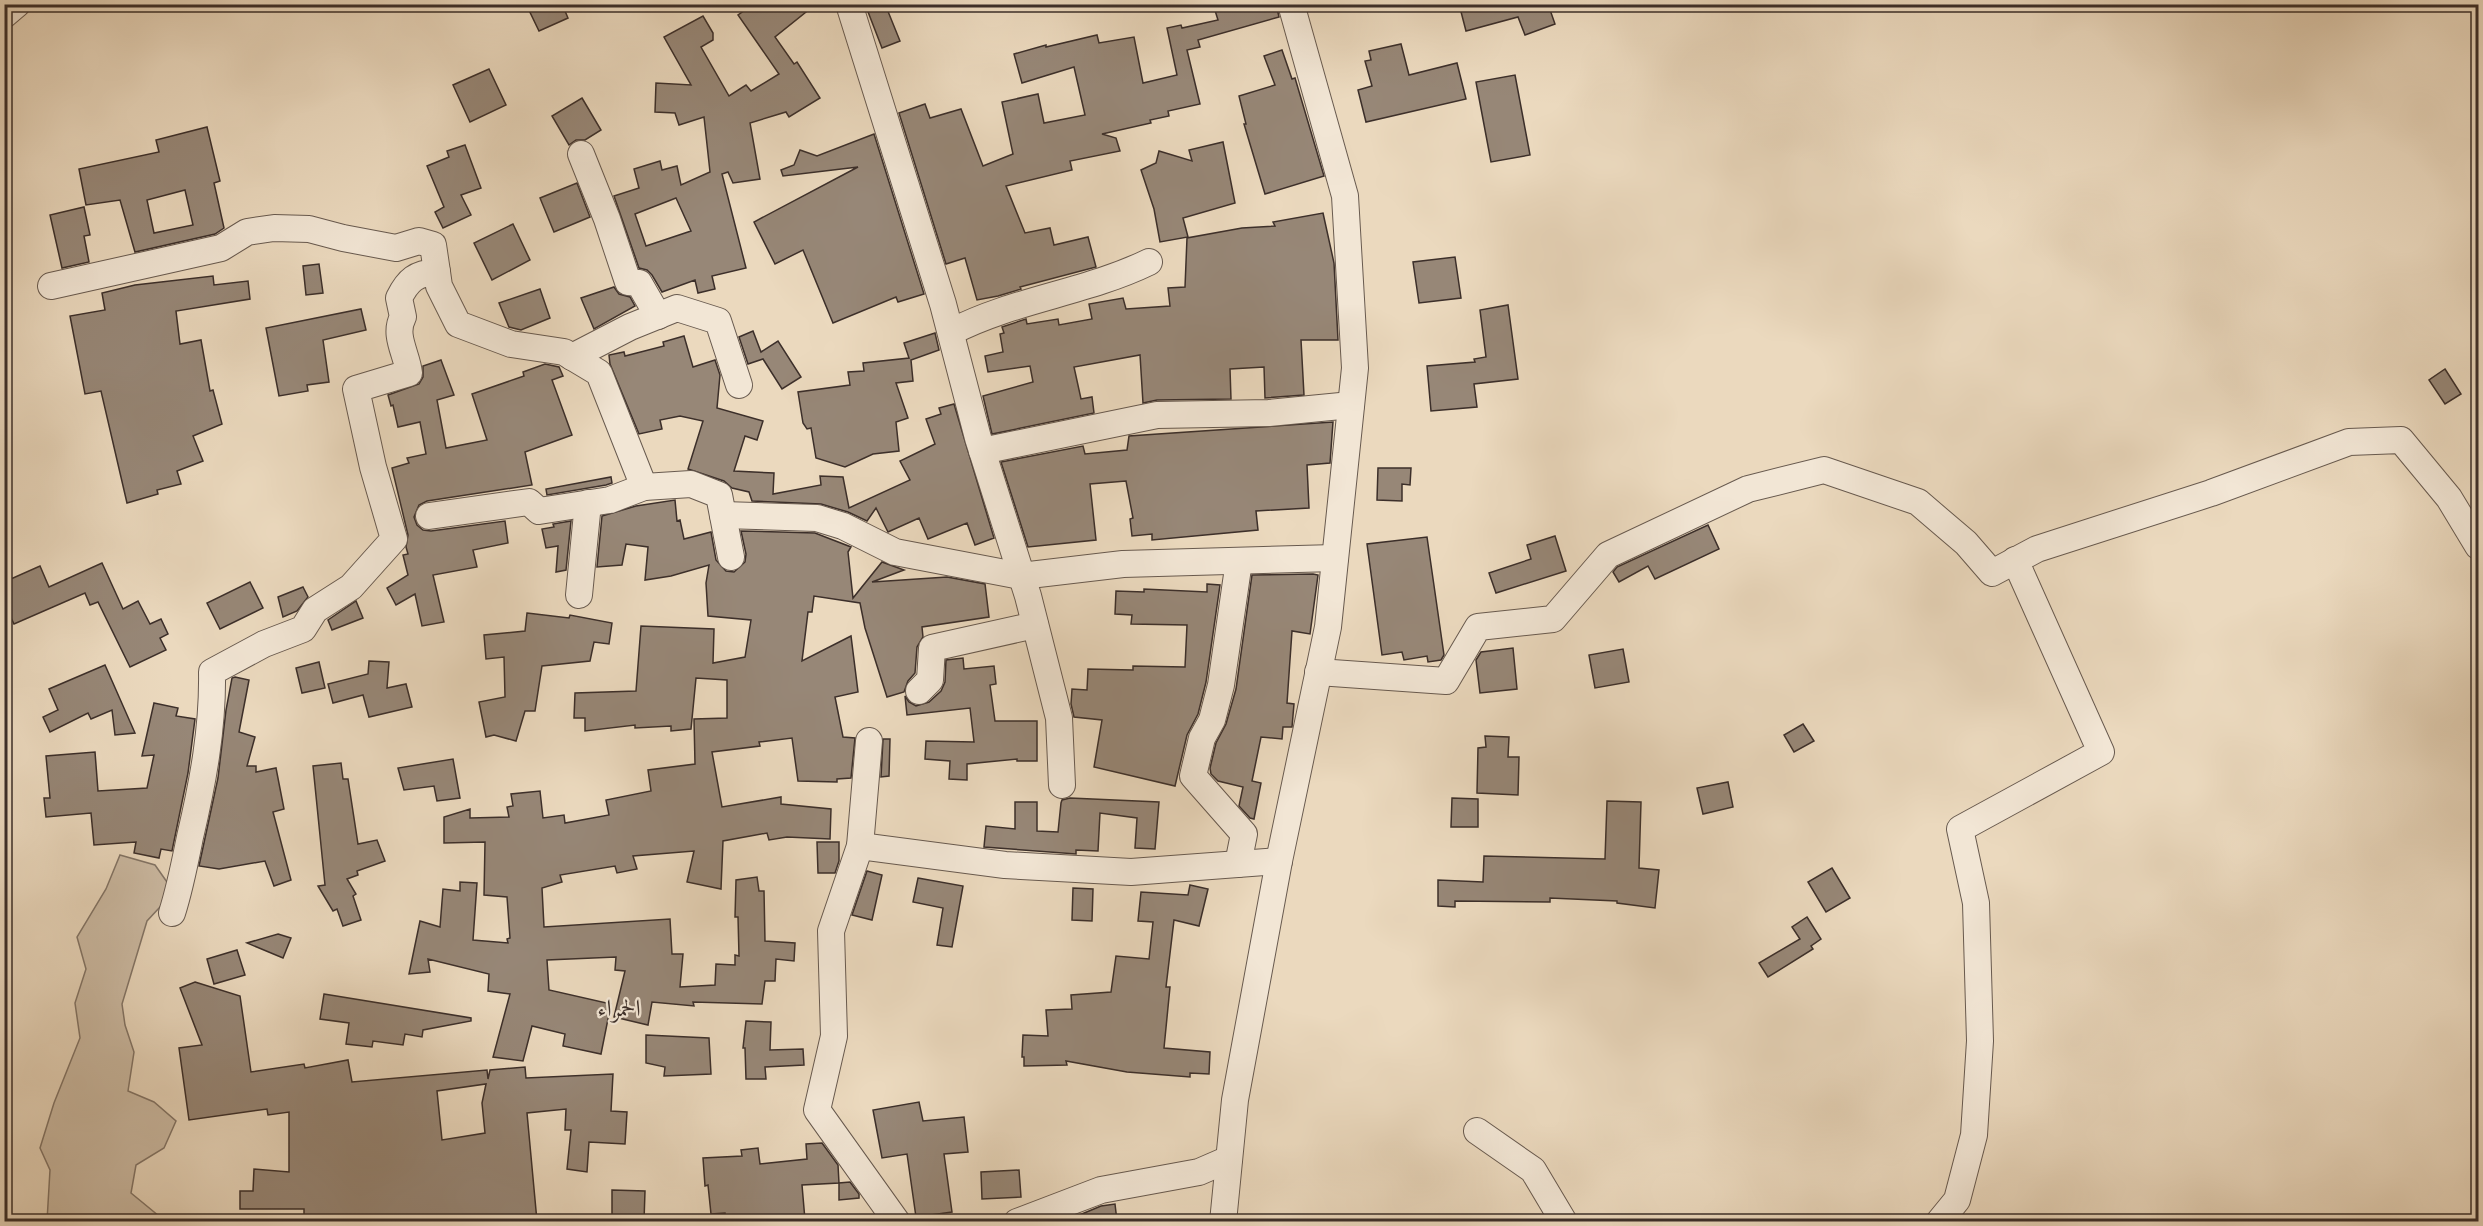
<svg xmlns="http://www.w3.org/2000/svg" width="2483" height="1226" font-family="'IM FELL Great Primer',Amiri,serif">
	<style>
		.green { fill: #cdbca5; stroke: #847668; stroke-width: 1.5 }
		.building { fill: #978777; stroke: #3c2f2a; stroke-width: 1.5; fill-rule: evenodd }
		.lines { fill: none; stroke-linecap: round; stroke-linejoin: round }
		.minor-casing { stroke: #685a4f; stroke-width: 28 }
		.minor { stroke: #f2e6d5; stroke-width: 26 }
		.labels { text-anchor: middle; stroke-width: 4.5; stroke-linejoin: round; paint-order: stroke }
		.quarter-label { font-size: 24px; fill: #3c2f2a; stroke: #f2e6d5 }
	</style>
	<rect width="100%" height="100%" fill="#ebd9be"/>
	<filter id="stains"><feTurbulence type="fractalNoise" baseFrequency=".00333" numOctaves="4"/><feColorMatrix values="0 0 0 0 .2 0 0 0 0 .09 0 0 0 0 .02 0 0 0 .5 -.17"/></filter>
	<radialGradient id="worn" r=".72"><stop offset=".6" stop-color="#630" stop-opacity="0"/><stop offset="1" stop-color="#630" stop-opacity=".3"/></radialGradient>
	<!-- green -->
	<polygon class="green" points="120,855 155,865 174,892 147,921 122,1004 125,1025 134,1052 128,1091 154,1102 176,1121 164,1148 136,1165 131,1193 165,1221 47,1221 50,1170 40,1148 54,1103 80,1038 75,1003 86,969 77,937 106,889"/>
	<!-- building -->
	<g class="building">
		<polygon points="526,4 562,4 568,18 539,31"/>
		<path d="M754 4H816L775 37 794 64 797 62 820 98 789 117 786 112 750 123 760 179 733 183 728 172 722 174 746 268 712 276 715 289 698 293 695 280 662 292 652 275 647 270 639 268 614 196 639 188 634 169 660 161 662 170 677 166 681 185 710 172 704 117 679 125 675 113 655 112 656 83 691 85 664 37 703 16 713 33V40L701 47 729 96 746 85 751 91 779 74 738 15ZM676 198 691 231 646 246 635 214Z"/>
		<polygon points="865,4 885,4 900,41 882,48"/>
		<polygon points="1213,4 1276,4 1279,17 1198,40 1200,47 1187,50 1200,104 1168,111 1169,116 1150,120 1151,123 1102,134 1116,138 1120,151 1070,161 1072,170 1006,186 1025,233 1050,228 1054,245 1088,237 1096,267 1020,287 1021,289 998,296 977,300 965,258 946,264 899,113 925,104 930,118 961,109 983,166 1013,154 1002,102 1038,94 1044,123 1085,115 1074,67 1022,83 1014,54 1046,45 1046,47 1097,35 1099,43 1134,37 1143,83 1177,75 1167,28 1181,25 1182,28 1218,20"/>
		<polygon points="1459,4 1548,4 1555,24 1525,35 1518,17 1466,31"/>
		<polygon points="1401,44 1409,75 1457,63 1466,99 1366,122 1358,90 1372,86 1365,61 1371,60 1369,51"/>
		<polygon points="1282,50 1292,79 1295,78 1324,176 1265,194 1244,124 1246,124 1239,96 1275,85 1264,56"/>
		<polygon points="489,69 506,105 470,122 453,85"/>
		<polygon points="1515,75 1530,155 1491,162 1476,82"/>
		<polygon points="582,98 601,130 585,140 576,140 569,145 552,116"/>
		<path d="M207 127 220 181 214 183 224 228 215 234 135 252 120 200 86 205 79 169 159 152 156 140ZM185 190 193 225 154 233 147 200Z"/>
		<polygon points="874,134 924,294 898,302 896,297 833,323 803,250 775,264 754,222 858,167 783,176 781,170 794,165 800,150 817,156"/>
		<polygon points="1223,142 1235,203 1183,218 1188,237 1160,242 1154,209 1141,170 1156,163 1159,151 1192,161 1189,150"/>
		<polygon points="465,145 481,188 461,195 471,215 443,228 435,212 444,207 427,166 449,157 447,151"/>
		<polygon points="577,183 590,217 554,232 540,198"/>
		<polygon points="84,207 90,235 84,236 89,262 62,268 50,215"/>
		<polygon points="1323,213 1334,263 1338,340 1301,340 1304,395 1265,398 1264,367 1230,369 1231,399 1157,400 1143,403 1140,355 1074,367 1081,399 1092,397 1094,413 992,434 983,396 1033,382 1030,366 988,372 985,356 1003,352 1000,334 1004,333 1002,327 1026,319 1027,324 1058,319 1059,325 1092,319 1089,304 1123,298 1126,309 1170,306 1168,288 1185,287 1187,238 1242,228 1275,226 1273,222"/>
		<polygon points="513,224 530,260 492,280 474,243"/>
		<polygon points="1455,257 1461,298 1419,303 1413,262"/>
		<polygon points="319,264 323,293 306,295 303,266"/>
		<polygon points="213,276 214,285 248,281 250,299 176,311 180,344 201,340 210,391 213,390 222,424 193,436 203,461 177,471 181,484 157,490 158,494 127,503 101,391 85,394 70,316 105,310 102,293 135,285"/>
		<polygon points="614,287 619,294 630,297 635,306 594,329 581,298"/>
		<polygon points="540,289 550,318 521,330 509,327 499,303"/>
		<polygon points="1508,305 1518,379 1474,384 1477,407 1431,411 1427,366 1475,362 1474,359 1486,357 1480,310"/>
		<polygon points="361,309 366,330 323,340 329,382 307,385 308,391 279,396 266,328"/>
		<polygon points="753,331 761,352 778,341 801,377 782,389 763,359 748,364 739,337"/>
		<polygon points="935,333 939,350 911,360 913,381 896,383 908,418 896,422 899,451 873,454 845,467 816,458 811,428 807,429 803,423 798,392 850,385 848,372 864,371 863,363 909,358 904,343"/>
		<polygon points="684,336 693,367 715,360 720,375 717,408 763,421 757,440 745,436 734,471 774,473 773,494 821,485 820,476 843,477 849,508 910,480 900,461 935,444 926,419 941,414 939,408 954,404 994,538 975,545 967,523 928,539 919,518 888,532 876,508 867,521 848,512 821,504 752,501 749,492 732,488 724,481 688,469 703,421 680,416 660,420 662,429 639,434 610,364 609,355 624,352 625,356 664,346 663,342"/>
		<polygon points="441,360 454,395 437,400 446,448 487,440 472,394 524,376 523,372 545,364 559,367 563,376 552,380 572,435 525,452 532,485 427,501 419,505 414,517 417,525 423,530 431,531 505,521 508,543 473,550 477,567 433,575 444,622 422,626 415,594 396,605 387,588 408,575 403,555 408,554 406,547 408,535 392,468 409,463 407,458 426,454 420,422 398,427 393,405 391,406 388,395 419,384 423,377 423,366"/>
		<polygon points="2445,369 2461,394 2445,404 2429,380"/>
		<polygon points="1333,422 1330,463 1307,465 1309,508 1256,511 1258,530 1152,540 1152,534 1132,536 1130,519 1133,518 1126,481 1090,484 1096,540 1028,547 1001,462 1083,446 1085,454 1127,450 1129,436"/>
		<polygon points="1378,468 1411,468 1410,485 1402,484 1402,501 1377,500"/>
		<polygon points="611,477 612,483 606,485 547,495 546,489"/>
		<polygon points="675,500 677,521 680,520 684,539 711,532 716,560 726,571 734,572 745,562 746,554 741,531 815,533 851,547 848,552 853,598 882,562 904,570 872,582 947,577 985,584 989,617 922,627 923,637 917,647 915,673 908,681 904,692 887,697 865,628 860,603 814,596 812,612 808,612 802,661 851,636 858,692 835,697 843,737 855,738 851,778 837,779 837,782 798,781 792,738 759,742 760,746 712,752 722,807 781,797 781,804 831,809 830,839 787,837 769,840 767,833 723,841 721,889 687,882 694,851 633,856 637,869 617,873 615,866 560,875 562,882 542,888 544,927 670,919 672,954 683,954 680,987 715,985 716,964 735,965 735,955 739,956 738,917 735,917 736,880 757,877 759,891 764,891 765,941 795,943 794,961 776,959 775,981 765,981 762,1004 693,1002 694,1006 652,1002 648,1025 614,1017 625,971 615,970 616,957 547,960 549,990 611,1004 601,1054 563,1046 565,1034 532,1026 523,1061 493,1057 510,994 488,991 489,974 428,959 430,972 409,974 420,921 440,927 443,889 460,891 460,882 477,883 473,940 508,943 507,939 510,938 507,897 484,895 485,842 444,843 444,817 470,809 470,818 509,817 507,807 513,806 511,794 540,791 543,818 564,815 565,823 609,815 606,800 651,791 648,770 695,764 694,719 727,718 727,680 696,678 691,729 671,731 671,726 635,728 635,725 585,731 585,718 574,718 575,693 636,691 641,626 714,629 713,663 745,657 751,620 708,616 706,583 709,565 671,576 645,580 648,547 626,544 622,565 597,567 602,516 636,506"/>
		<polygon points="571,521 566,570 556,572 558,546 546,548 542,529 554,527 553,524"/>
		<polygon points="1708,525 1719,549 1655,579 1648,566 1619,582 1613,572 1617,567"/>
		<polygon points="1555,536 1566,571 1496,593 1489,573 1531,559 1527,545"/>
		<polygon points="1427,537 1444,655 1441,660 1428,662 1427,656 1404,660 1402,652 1382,655 1367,544"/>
		<polygon points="102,563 123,609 138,601 150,624 161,619 168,634 160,638 166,650 130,667 98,602 90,605 85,593 14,624 4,603 4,582 40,566 49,587"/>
		<polygon points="1313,574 1318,575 1310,634 1292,631 1287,703 1294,704 1292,727 1283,727 1282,739 1261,737 1252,781 1261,783 1254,819 1250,818 1239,806 1243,787 1218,781 1211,774 1210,768 1216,743 1226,724 1236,689 1252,575"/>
		<polygon points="250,582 263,608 220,629 207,603"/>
		<polygon points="1207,584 1220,585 1206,682 1198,714 1187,735 1175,786 1094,767 1102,720 1074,717 1071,704 1072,689 1087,690 1088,669 1133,670 1133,666 1185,667 1187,625 1131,624 1132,615 1115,614 1116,591 1144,592 1144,589 1207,592"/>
		<polygon points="303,587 308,597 297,611 283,617 278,597"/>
		<polygon points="356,601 363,618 332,630 328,620"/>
		<polygon points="527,613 569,618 570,615 612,623 609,644 594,642 590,661 542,666 535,711 525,711 516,741 494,735 486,737 479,702 505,697 504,657 486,659 484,635 525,631"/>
		<polygon points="1513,648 1517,689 1480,693 1476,660 1481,652"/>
		<polygon points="1623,649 1629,682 1595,688 1589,655"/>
		<polygon points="963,658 964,669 994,666 996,684 990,685 995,721 1037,721 1037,761 1017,761 1017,759 967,764 967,780 949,779 950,761 925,759 926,741 974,742 970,708 907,715 905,696 909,702 916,706 929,702 941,691 945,682 946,660"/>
		<polygon points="369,661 389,662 387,688 406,684 412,707 369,717 363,695 333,703 328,684 368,674"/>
		<polygon points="319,662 325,688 302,693 296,668"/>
		<polygon points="105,665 135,733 115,735 112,710 91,719 88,713 50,732 43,717 58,710 49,689"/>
		<polygon points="235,677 249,680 239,732 255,737 247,766 256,766 256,772 276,768 284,809 273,812 291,880 274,886 265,861 219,869 199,866 218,778 226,710 232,678"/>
		<polygon points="154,703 178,708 176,716 195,719 188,773 172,851 161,849 159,858 134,853 136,842 94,845 91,813 46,817 44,798 50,798 46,756 95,752 98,791 147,788 154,755 142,756"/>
		<polygon points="1803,724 1814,741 1794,752 1784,735"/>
		<polygon points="1485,736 1509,737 1508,757 1519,757 1518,795 1477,793 1478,748 1486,747"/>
		<polygon points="883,739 890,739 889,776 881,777"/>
		<polygon points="453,759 460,798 437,801 434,786 404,790 398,768"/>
		<polygon points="341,763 343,779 348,779 358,844 377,840 385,861 357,871 358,875 347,879 356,894 353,896 361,920 343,926 337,909 333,911 318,886 325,885 313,766"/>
		<polygon points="1728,782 1733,807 1703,814 1697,788"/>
		<polygon points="1070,798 1159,802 1155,849 1135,848 1137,818 1100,813 1098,851 1076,850 1076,854 984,847 986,826 1015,829 1015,802 1037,802 1037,831 1058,832 1061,803 1062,800"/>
		<polygon points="1452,798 1478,799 1478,827 1451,827"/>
		<polygon points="1607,801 1641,802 1639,868 1659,870 1655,908 1617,903 1617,901 1550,898 1550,902 1455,901 1455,907 1438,906 1438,880 1483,882 1484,856 1605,859"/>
		<polygon points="817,842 839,842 839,861 835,873 818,873"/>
		<polygon points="1832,868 1850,898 1826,912 1808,882"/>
		<polygon points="867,871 882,875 872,920 852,915"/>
		<polygon points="918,878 963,886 952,947 937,945 943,908 913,902"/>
		<polygon points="1190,885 1208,889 1199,926 1174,920 1166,987 1170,987 1164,1048 1210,1052 1209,1074 1190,1073 1190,1077 1127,1072 1066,1061 1067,1065 1024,1066 1024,1057 1022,1057 1023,1035 1048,1036 1046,1010 1072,1009 1071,995 1111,992 1116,956 1149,959 1153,922 1138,921 1141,892 1188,895"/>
		<polygon points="1073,888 1093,889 1092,921 1072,920"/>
		<polygon points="1807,917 1821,939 1811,946 1813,949 1768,977 1759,963 1800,939 1792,927"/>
		<polygon points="278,934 291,938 283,958 247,943"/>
		<polygon points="237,950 245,975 214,984 207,959"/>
		<path d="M195 982 240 996 251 1072 304 1064 305 1068 348 1060 352 1082 487 1070 488 1079 490 1070 525 1067 526 1078 613 1074 611 1111 627 1112 625 1144 589 1142 587 1172 567 1169 571 1130H565L566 1109 527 1113 537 1221H400L398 1218 378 1221H304V1209H240V1191H253L254 1169 289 1172V1112L268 1115 267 1109 189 1120 179 1048 202 1045 180 988ZM486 1084 482 1103 485 1133 442 1140 437 1091Z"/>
		<polygon points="324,994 471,1018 471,1021 423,1030 422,1037 405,1034 403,1045 373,1041 372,1047 346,1044 349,1023 320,1019"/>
		<polygon points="746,1021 771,1022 770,1050 803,1049 804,1065 765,1067 766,1079 746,1079 745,1048 743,1048"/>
		<polygon points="646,1035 709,1038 711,1074 664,1076 665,1067 646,1063"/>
		<polygon points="919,1102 923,1121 964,1117 968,1152 944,1154 952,1212 916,1217 907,1154 882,1158 873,1110"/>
		<polygon points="822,1143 838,1165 839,1183 802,1185 805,1220 726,1221 725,1213 711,1214 708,1185 705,1186 703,1158 742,1156 741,1150 758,1148 760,1164 807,1159 806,1144"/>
		<polygon points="1019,1170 1021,1197 982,1199 981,1172"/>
		<polygon points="850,1182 859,1194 859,1198 839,1200 839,1183"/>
		<polygon points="612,1190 645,1191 644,1221 612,1221"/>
		<polygon points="1115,1204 1117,1221 1065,1221 1101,1206"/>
	</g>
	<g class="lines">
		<!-- minor casing -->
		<g class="minor-casing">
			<g id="minor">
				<polyline points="849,4 943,304 978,438 1028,596 1059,718 1062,785"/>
				<polyline points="4,15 17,4"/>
				<polyline points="581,154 607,219 628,282 639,283 658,316"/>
				<polyline points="51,286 221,248 247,232 274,228 309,229 343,238 396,248 419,241 433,245 437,272"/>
				<path d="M951 332C1015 299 1085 293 1149 262"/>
				<polyline points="572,357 630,327 677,308 718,321 739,385"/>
				<polyline points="982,451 1157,415 1269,413 1351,405"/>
				<polyline points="723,515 817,518 843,526 895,552 1021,576 1123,564 1335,558"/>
				<polyline points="429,516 529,502 539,511 610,500 644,487"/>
				<polyline points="579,595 588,503"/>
				<polyline points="1318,672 1446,681 1478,627 1553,619 1608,555 1748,489 1824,470 1918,502 1966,543 1992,573 2037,549 2211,493 2349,442 2401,440 2449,498 2478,546"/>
				<polyline points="919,691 930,680 932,648 1035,625"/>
				<polyline points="869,741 860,846 831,931 834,1036 817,1110 897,1222"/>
				<polyline points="860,846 1005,865 1131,872 1279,861"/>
				<polyline points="1238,864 1244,834 1193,776 1202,738 1212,720 1221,685 1239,561"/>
				<path d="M172 913C180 888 185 862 190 837 203 782 213 728 212 672L264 644 303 629 315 610 351 587 394 539 373 467 356 389 409 373C407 354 393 335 403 317L399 298C408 280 416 273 437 272L439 286 458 324 511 344 564 352 599 373 644 487 691 484 719 495 731 557"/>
				<polyline points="1477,1131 1533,1170 1564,1222"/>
				<polyline points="1017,1222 1101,1190 1199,1172 1229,1159"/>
				<polyline points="1223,1222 1235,1100 1279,861 1328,627 1355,368 1345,196 1291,4"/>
				<polyline points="1939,1222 1957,1200 1974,1135 1980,1041 1976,903 1960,829 2101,752 2015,560"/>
			</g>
		</g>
		<!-- minor -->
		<use href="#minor" class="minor"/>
	</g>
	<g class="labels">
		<!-- quarter labels -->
		<g class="quarter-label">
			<text x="619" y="1016">الحمراء</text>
		</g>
	</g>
	<!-- margin -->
	<rect width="2483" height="1226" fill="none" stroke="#ebd9be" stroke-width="24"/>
	<rect x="6" y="6" width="2471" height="1214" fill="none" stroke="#3c2f2a" stroke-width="3"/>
	<rect x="12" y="12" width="2459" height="1202" fill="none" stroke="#3c2f2a" stroke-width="1.5"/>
	<rect width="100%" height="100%" filter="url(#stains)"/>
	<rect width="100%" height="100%" fill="url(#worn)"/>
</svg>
